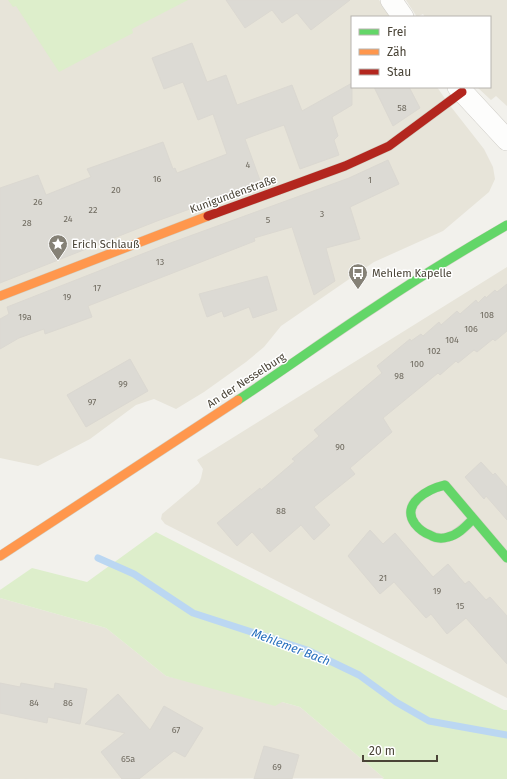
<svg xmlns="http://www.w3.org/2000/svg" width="507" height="779" font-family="'Fira Sans',sans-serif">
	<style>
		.residential { fill: #e7e4d9 }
		.green { fill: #ddeecb }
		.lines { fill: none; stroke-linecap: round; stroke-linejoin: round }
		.stream { stroke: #bbd7f2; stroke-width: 7 }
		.building { fill: #dcdad4; stroke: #dbd8d1 }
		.street-casing { stroke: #ceccc6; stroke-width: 22 }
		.fast-casing { stroke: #d2d0c3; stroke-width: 10 }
		.slow-casing { stroke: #d2d0c3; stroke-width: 10 }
		.jam-casing { stroke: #d2d0c3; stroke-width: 10 }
		.street { stroke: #fdfdfc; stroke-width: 21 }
		.fast { stroke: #63d668; stroke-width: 9 }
		.slow { stroke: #ff974d; stroke-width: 9 }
		.jam { stroke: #b3261e; stroke-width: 9 }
		.labels { text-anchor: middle; stroke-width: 3; stroke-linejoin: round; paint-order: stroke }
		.number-label { font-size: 9px; fill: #6f6a5f }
		.street-label { font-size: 11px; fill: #4a4437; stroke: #fff }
		.poi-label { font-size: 11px; fill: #4a4437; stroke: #fff; text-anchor: start }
		.water-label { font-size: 12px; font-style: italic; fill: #2870be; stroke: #fff }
	</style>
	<rect width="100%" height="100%" fill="#f2f1ec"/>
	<!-- residential -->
	<g class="residential">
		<polygon points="0,0 379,0 391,17 352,17 352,87 437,87 448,103 484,149 493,167 495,179 489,192 443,231 374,262 281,326 264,347 246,362 204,392 176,409 154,399 136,405 90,439 38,466 0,458"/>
		<polygon points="406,0 507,0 507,106 496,96 491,100 477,87 490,87 490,17 425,17 423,14 417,17"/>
		<polygon points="507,267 507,698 165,524 161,519 162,514 199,483 201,478 203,469 197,460"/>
		<polygon points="0,598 106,628 166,676 282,702 300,707 384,778 0,779"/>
	</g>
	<!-- green -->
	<g class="green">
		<polygon points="8,0 188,0 132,29 133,33 59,72 16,6 13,7"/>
		<polygon points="156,532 504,710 507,710 507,779 382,779 384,778 300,707 282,702 275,706 166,676 106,628 0,598 0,590 32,568 87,582"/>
	</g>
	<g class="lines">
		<!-- stream -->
		<polyline class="stream" points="98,558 134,574 193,613 307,650 359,675 396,702 429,721 507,735"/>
	</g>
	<!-- building -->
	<g class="building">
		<polygon points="226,0 350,0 311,30 297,13 282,23 272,10 245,28"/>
		<polygon points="192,43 207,82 226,75 237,105 292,85 302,111 352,83 352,105 332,117 338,136 334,140 339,155 300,169 284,125 264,132 245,139 261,183 157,221 0,283 0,188 38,175 46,195 91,177 87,169 163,142 173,169 175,168 177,173 227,154 213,114 198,120 183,82 164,89 152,58"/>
		<polygon points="374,87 409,87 420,108 393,126"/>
		<polygon points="388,160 399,184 350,207 360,239 326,248 335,281 314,295 292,227 254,238 255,241 88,306 92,317 45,334 44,329 19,338 0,349 0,319 9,314 7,307 165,245 349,178"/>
		<polygon points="267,276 277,310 253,318 249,307 224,317 222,311 207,317 199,294"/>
		<polygon points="507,284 507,331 495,341 493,339 477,352 474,350 458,363 456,361 440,375 438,373 383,418 392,432 350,468 355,474 314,507 330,525 314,540 301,525 270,552 252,532 237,546 217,523 260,488 261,490 295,461 292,459 319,436 314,430 382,373 377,366 410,339 411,341 421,334 423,336 439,322 441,325 457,311 460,314 476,300 478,303 485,296 486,298 495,290 497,292"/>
		<polygon points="130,359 148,391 86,427 67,395"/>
		<polygon points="481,462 493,475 495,473 507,487 507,520 486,496 484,499 465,477"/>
		<polygon points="370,530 383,544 395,533 433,577 448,564 465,584 469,581 486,600 490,597 507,616 507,664 466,618 447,634 431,614 426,618 394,582 380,594 348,556"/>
		<polygon points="0,683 20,687 21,683 54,689 55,683 87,689 80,724 48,717 47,723 0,713"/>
		<polygon points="118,694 150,730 164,706 203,728 185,757 174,751 139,779 122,779 101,752 125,733 85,724"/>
		<polygon points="264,746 299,755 292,779 254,779"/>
	</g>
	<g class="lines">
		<!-- street casing -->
		<g class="street-casing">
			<g id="street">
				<polyline points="391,0 403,17"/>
				<polyline points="458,87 507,140"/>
			</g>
		</g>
		<!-- fast casing -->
		<g class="fast-casing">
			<g id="fast">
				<path d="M238 400C284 370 329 337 375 307 418 278 462 251 507 225"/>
				<path d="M473 519C466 526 458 535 448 537 442 539 435 538 430 535 424 533 419 529 415 524 400 504 428 489 445 485L507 558"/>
			</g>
		</g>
		<!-- slow casing -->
		<g class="slow-casing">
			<g id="slow">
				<polyline points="0,296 208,216"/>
				<polyline points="0,556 238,400"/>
			</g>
		</g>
		<!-- jam casing -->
		<g class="jam-casing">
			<polyline id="jam" points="208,216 345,166 389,146 462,92"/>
		</g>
		<!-- street -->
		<use href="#street" class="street"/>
		<!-- fast -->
		<use href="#fast" class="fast"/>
		<!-- slow -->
		<use href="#slow" class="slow"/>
		<!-- jam -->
		<use href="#jam" class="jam"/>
	</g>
	<!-- icons -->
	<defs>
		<g id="sight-pin" transform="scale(1)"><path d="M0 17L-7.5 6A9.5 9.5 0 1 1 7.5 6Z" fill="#858176" stroke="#fff"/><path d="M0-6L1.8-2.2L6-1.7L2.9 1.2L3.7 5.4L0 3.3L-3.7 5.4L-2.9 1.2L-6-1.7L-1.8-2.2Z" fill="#fff"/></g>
		<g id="bus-pin" transform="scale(1)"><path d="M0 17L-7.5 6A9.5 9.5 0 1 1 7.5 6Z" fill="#858176" stroke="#fff"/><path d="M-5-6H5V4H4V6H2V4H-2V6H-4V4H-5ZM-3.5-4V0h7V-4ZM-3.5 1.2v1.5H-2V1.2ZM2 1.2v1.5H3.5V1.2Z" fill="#fff"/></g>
	</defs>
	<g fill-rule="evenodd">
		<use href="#sight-pin" x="58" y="244"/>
		<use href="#bus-pin" x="358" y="273"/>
	</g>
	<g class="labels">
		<!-- number labels -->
		<g class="number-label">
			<text x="402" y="111">58</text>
			<text x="248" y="168">4</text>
			<text x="157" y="182">16</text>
			<text x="370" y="183">1</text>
			<text x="116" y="193">20</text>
			<text x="38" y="205">26</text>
			<text x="93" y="213">22</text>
			<text x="322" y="217">3</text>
			<text x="68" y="222">24</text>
			<text x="268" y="223">5</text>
			<text x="27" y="226">28</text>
			<text x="160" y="265">13</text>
			<text x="97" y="291">17</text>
			<text x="67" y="300">19</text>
			<text x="487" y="318">108</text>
			<text x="25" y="320">19a</text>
			<text x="471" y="332">106</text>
			<text x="452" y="343">104</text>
			<text x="434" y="354">102</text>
			<text x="417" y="367">100</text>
			<text x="399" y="379">98</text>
			<text x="123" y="387">99</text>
			<text x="92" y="405">97</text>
			<text x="340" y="450">90</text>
			<text x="281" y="514">88</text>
			<text x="383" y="581">21</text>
			<text x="437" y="594">19</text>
			<text x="460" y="609">15</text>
			<text x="34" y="706">84</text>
			<text x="68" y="706">86</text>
			<text x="176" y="733">67</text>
			<text x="128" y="762">65a</text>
			<text x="277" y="770">69</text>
		</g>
		<!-- street labels -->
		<g class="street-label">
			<text transform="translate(233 194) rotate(-20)" y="4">Kunigundenstraße</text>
			<text transform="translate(246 380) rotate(-33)" y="4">An der Nesselburg</text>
		</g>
		<!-- poi labels -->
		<g class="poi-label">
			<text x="72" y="248">Erich Schlauß</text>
			<text x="372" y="277">Mehlem Kapelle</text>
		</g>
		<!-- water labels -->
		<g class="water-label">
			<text transform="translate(291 647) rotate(21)" y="4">Mehlemer Bach</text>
		</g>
	</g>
	<!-- legend -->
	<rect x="351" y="16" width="140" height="72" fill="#ffffff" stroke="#b7b4af"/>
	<rect x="359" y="29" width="20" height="6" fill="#63d668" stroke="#b7b4af"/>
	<text x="387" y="36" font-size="12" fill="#4a4437">Frei</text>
	<rect x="359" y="49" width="20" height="6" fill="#ff974d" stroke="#b7b4af"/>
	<text x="387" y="56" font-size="12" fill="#4a4437">Zäh</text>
	<rect x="359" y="69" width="20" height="6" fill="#b3261e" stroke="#b7b4af"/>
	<text x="387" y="76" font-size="12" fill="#4a4437">Stau</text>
	<!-- scale -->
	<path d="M363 755v6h74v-6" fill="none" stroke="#4a4437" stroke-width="2"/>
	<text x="369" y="755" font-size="12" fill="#4a4437" stroke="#ffffff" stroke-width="3" paint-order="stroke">20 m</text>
</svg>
